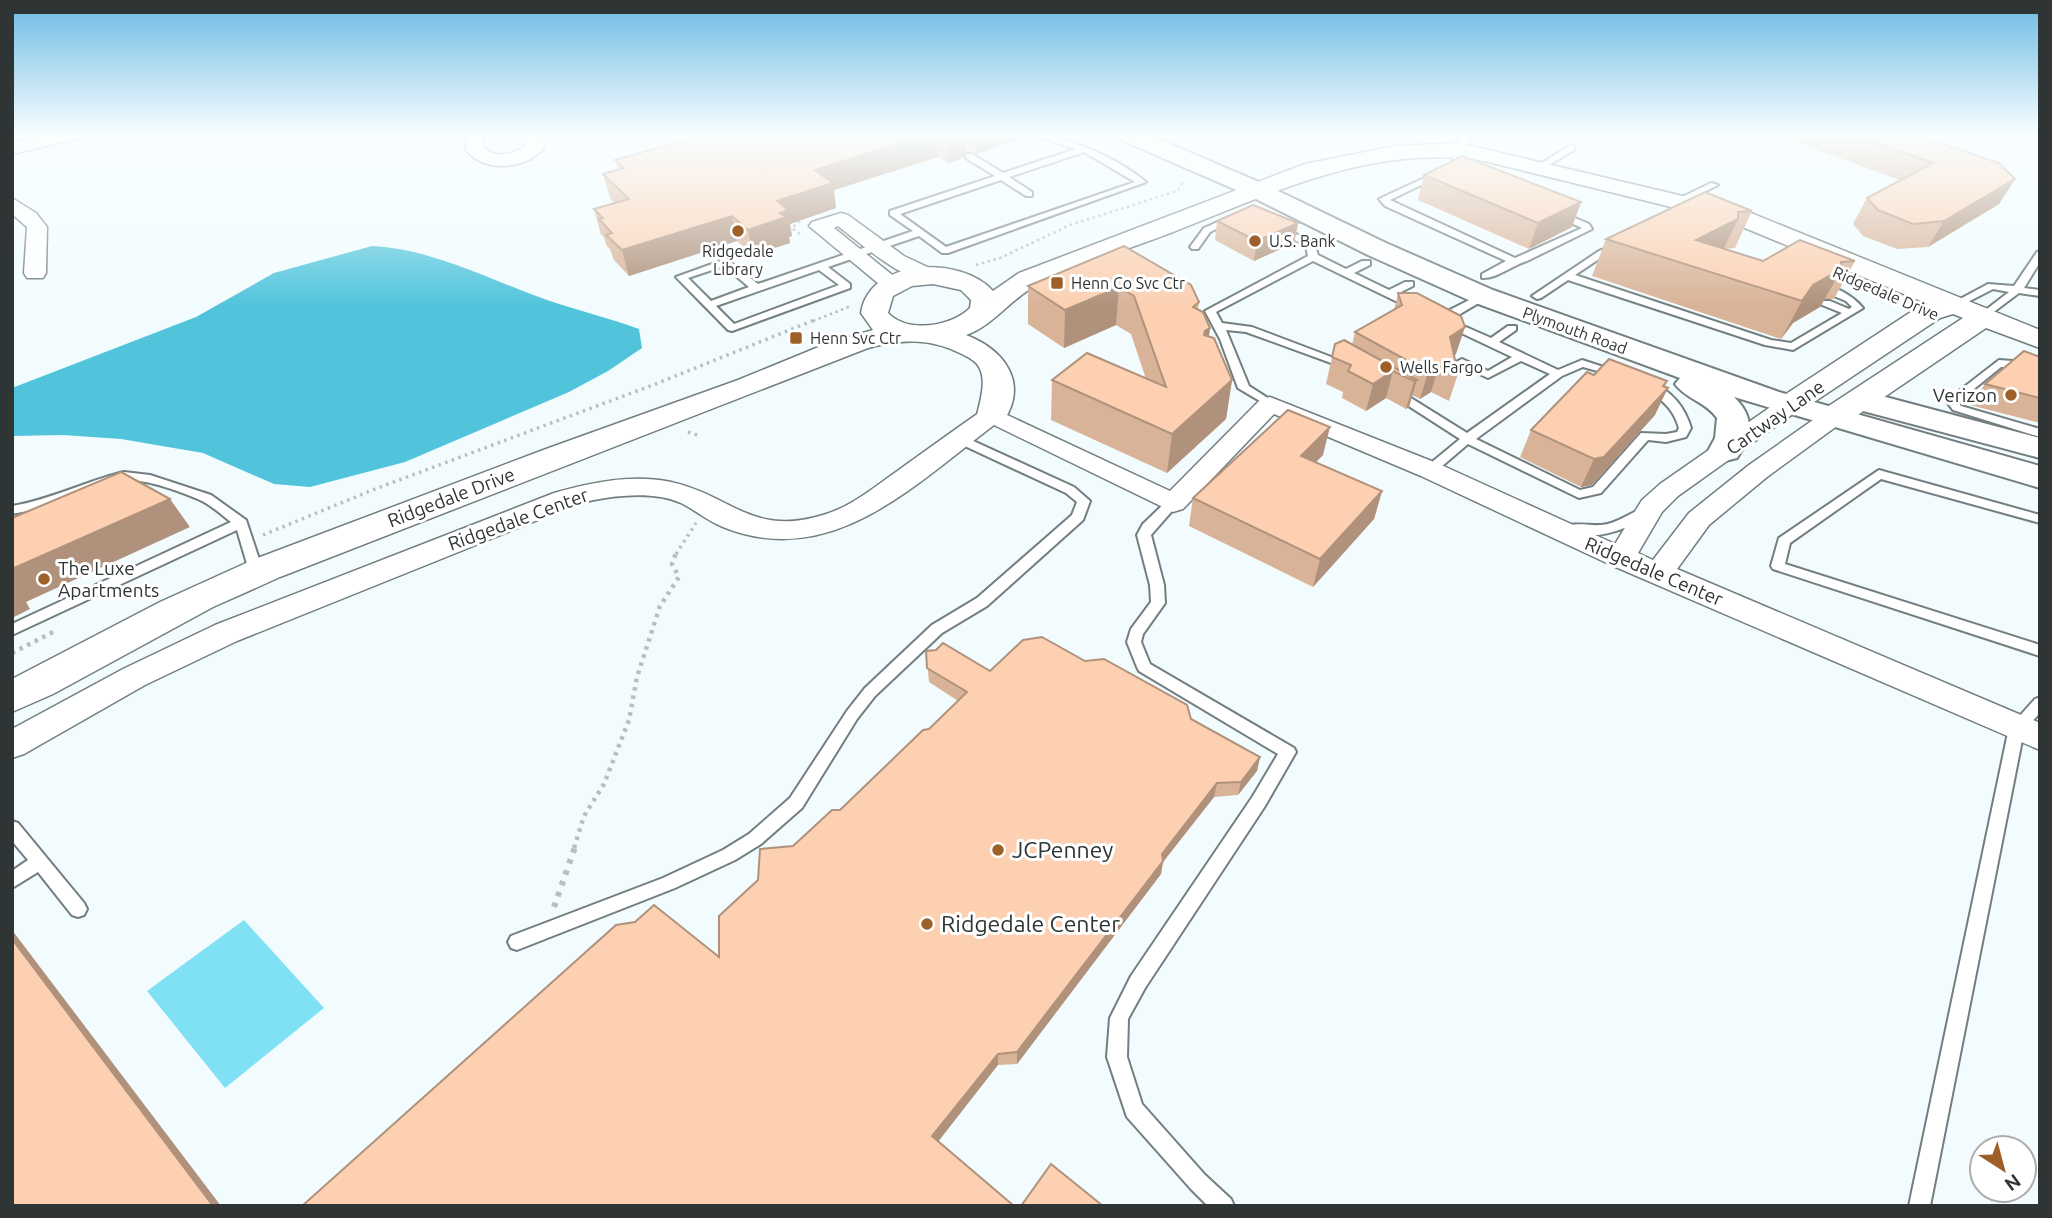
<svg xmlns="http://www.w3.org/2000/svg" width="2052" height="1218" font-family="Ubuntu,sans-serif">
	<style>
		.green { fill: #80e1f5 }
		.water { fill: #51c4db }
		.lines { fill: none; stroke-linecap: round; stroke-linejoin: round }
		.service-casing { stroke: #727e80; stroke-width: 4 }
		.minor-casing { stroke: #727e80; stroke-width: 3 }
		.tertiary-casing { stroke: #727e80; stroke-width: 3 }
		.secondary-casing { stroke: #727e80; stroke-width: 4 }
		.path-far3 { stroke: #b6bfc0; stroke-width: 2.5; stroke-dasharray: 2.5 3.5; stroke-linecap: butt }
		.path-far2 { stroke: #b6bfc0; stroke-width: 3.5; stroke-dasharray: 2.5 4.5; stroke-linecap: butt }
		.path-far1 { stroke: #b6bfc0; stroke-width: 4.5; stroke-dasharray: 3.5 5; stroke-linecap: butt }
		.path { stroke: #b6bfc0; stroke-width: 6; stroke-dasharray: 4.5 7; stroke-linecap: butt }
		.service { fill: #fff; fill-rule: evenodd }
		.minor { fill: #fff; fill-rule: evenodd }
		.tertiary { fill: #fff; fill-rule: evenodd }
		.secondary { fill: #fff; fill-rule: evenodd }
		.wall { fill: #d9b398 }
		.shaded-wall { fill: #b0927c }
		.building { fill: #fcd0b1; stroke: #b0927c; stroke-width: 2 }
		.poi-dot { fill: #9f5f29; stroke: #fff; stroke-width: 2.5 }
		.labels { text-anchor: middle; stroke-width: 6; stroke-linejoin: round; paint-order: stroke }
		.far-poi-label { font-size: 16px; fill: #2f3435; stroke: #fff; text-anchor: start }
		.far-street-label { font-size: 16px; fill: #2f3435; stroke: #fff }
		.poi-label { font-size: 19px; fill: #2f3435; stroke: #fff; text-anchor: end }
		.street-label { font-size: 19px; fill: #2f3435; stroke: #fff }
		.near-poi-label { font-size: 23px; fill: #2f3435; stroke: #fff; text-anchor: start }
	</style>
	<rect width="100%" height="100%" fill="#f2fcfe"/>
	<!-- green -->
	<polygon class="green" points="244,920 324,1008 225,1088 147,991"/>
	<!-- water -->
	<path class="water" d="M372 246C433 249 490 280 547 300 577 310 609 318 639 329L642 348 608 371 569 392 405 462 310 487 274 484 203 453 121 439 63 435 12 436V388L196 317 274 273Z"/>
	<g class="lines">
		<!-- service casing -->
		<g class="service-casing">
			<g id="service">
				<path d="M1034 135C1068 135 1120 160 1146 182L948 253H942L919 236 828 267 850 284V288L732 331 728 330 676 277 726 259 758 284 913 231 890 215V211L995 176 966 158V154H972L1003 173 1076 149ZM1084 152 1135 182 946 247 900 214 1001 180 1026 196H1032V192L1009 177ZM724 266 749 287 711 301 688 278ZM819 270 839 285 734 324 716 306Z"/>
				<polygon points="1271,135 1290,135 1286,138"/>
				<polygon points="1459,135 1470,137 1460,162 1456,165 1452,162 1461,138"/>
				<polygon points="1571,145 1575,148 1574,150 1544,168 1537,166"/>
				<path d="M1435 173 1442 175 1390 200 1515 258 1582 228 1555 216V212H1561L1589 224 1592 229 1527 261C1512 265 1497 279 1482 278V274L1506 261 1385 206 1379 199Z"/>
				<polygon points="1711,183 1718,185 1680,204 1672,202"/>
				<polygon points="1229,217 1237,219 1210,232 1198,249 1192,249 1190,247 1204,228"/>
				<polygon points="1280,226 1314,243 1318,255 1346,269 1362,261 1370,261 1370,265 1354,273 1389,290 1405,282 1413,282 1413,286 1397,294 1419,306 1418,308 1410,308 1313,261 1216,312 1222,323 1252,327 1355,366 1349,369 1345,368 1246,332 1226,330 1249,386 1274,402 1276,404 1270,407 1238,388 1220,339 1205,311 1308,256 1306,246 1277,231 1275,229"/>
				<path d="M1616 245 1621 248 1605 255 1575 275 1771 340 1791 343 1842 313 1822 305V301H1830L1849 309 1852 307 1846 301 1817 289V285C1834 284 1853 296 1863 308L1793 350 1765 345 1568 280 1541 298 1537 299 1532 296 1599 251Z"/>
				<polygon points="2040,251 2040,262 2024,288 2040,290 2040,296 2019,293 1983,320 1979,319 1979,315 2009,292 1993,289 1958,307 1950,307 1949,305 1988,284 2014,286 2037,252"/>
				<path d="M1483 293 1488 296 1487 298 1450 320 1491 338 1508 326H1516V330L1499 342 1558 370 1582 360 1625 374 1619 377 1583 367 1562 376 1476 439 1580 490 1593 487 1641 433 1666 434 1677 432 1679 428C1673 407 1661 400 1645 387L1651 384C1672 390 1685 408 1691 428L1686 437 1666 442 1648 440 1601 493 1579 498 1468 444 1434 473H1426L1424 470 1426 467 1460 439 1390 394V390H1398L1467 433 1550 374 1521 361 1488 378 1458 364 1456 362 1462 359 1488 371 1512 357 1438 322 1434 318Z"/>
				<polygon points="1999,360 2026,362 2040,366 2040,373 2024,368 2001,367 1958,402 1961,406 2040,429 2040,437 1953,410 1946,401"/>
				<polygon points="958,434 1074,487 1090,501 1083,520 987,606 942,633 875,696 857,719 802,808 761,844 735,860 675,888 517,950 511,948 508,942 511,936 663,878 723,850 749,834 790,798 847,711 865,688 932,625 977,598 1072,515 1077,502 1066,493 954,441 952,438 954,435"/>
				<polygon points="1879,470 2040,515 2040,523 1881,479 1790,543 1785,564 2040,645 2040,656 1773,569 1771,566 1779,538"/>
				<path d="M124 472 150 475 211 495 246 520 264 574 262 577 257 579 250 574 237 530 12 635V624L231 522C222 515 211 505 200 500 181 492 143 477 121 481 84 486 50 508 12 514V506C50 500 86 481 124 472Z"/>
				<polygon points="1173,499 1179,503 1151,535 1164,585 1165,603 1143,634 1141,642 1150,664 1294,748 1296,752 1265,806 1145,988 1128,1019 1127,1057 1142,1104 1205,1175 1231,1199 1234,1206 1208,1206 1191,1189 1127,1117 1107,1057 1110,1018 1131,976 1253,796 1278,754 1139,671 1137,667 1127,642 1131,629 1151,602 1150,585 1137,535 1143,524 1168,500"/>
				<path d="M1642 509 1647 510 1648 513C1634 530 1581 545 1563 529 1572 521 1589 526 1601 525 1617 524 1627 514 1642 509Z"/>
				<polygon points="2040,697 2040,713 2024,730 1930,1206 1909,1206 2009,728 2035,699"/>
				<polygon points="12,821 18,823 84,903 87,909 84,915 78,917 72,915 38,872 12,888 12,871 28,860 12,841"/>
			</g>
		</g>
		<!-- minor casing -->
		<g class="minor-casing">
			<g id="minor">
				<polygon points="48,135 81,135 78,139 12,154 12,143"/>
				<path d="M467 135H483L484 148C498 159 511 154 526 146L510 135H535L543 141 544 148C526 170 483 173 466 150Z"/>
				<polygon points="12,198 36,213 47,227 46,273 43,278 27,278 24,273 27,227 12,214"/>
				<path d="M841 213 848 215 904 256 936 271 939 276 936 281C909 287 859 242 838 226L834 228 901 282 898 291H882L879 284 809 226 812 222Z"/>
				<path d="M1270 397 1439 464 1615 544 1642 500 1660 484 1779 401 1788 399 1797 401 1800 406 1797 411 1678 496 1662 512 1638 553 1653 560 1689 513 1749 465 1823 413 1832 410 1841 413 1844 418 1841 423 1767 477 1709 525 1677 569 2040 723V750L1611 565 1421 476 1274 414 1183 509 1173 512 994 425C914 485 831 571 723 527 708 521 695 510 681 503 651 490 611 496 580 503L237 641 145 685 24 754 12 758V729L123 669 215 625 554 493C592 482 632 474 671 482 731 495 752 537 823 515 851 507 873 488 896 472 925 451 954 430 983 410L992 408 1170 491 1261 399Z"/>
			</g>
		</g>
		<!-- tertiary casing -->
		<g class="tertiary-casing">
			<path id="tertiary" d="M1459 143 1746 211 2040 330V348L1986 328 1843 425 1832 427 1821 425 1817 418 1821 411 1963 318 1953 314 1940 318 1799 412 1788 415 1777 412 1773 406 1777 400 1920 306 1928 304 1728 221 1484 161C1375 143 1272 193 1173 232 1129 249 1082 263 1039 284 1013 296 992 327 966 335 1003 349 1030 382 1003 422L992 424 981 422 977 415C980 401 987 381 979 367 976 361 968 357 962 354 930 338 902 339 868 348L280 577 213 607 53 694 12 712V679L160 602 255 559 546 449 738 380 826 344 873 330 861 313C869 258 961 255 993 291L1019 273 1305 164 1395 146ZM933 284 961 290 971 300 970 308C952 326 908 334 888 313L893 296 912 286Z"/>
		</g>
		<!-- secondary casing -->
		<g class="secondary-casing">
			<g id="secondary">
				<path d="M1118 135H1149L1266 185 1386 243 1493 290 1779 392 2040 466V488L1734 397C1755 417 1752 436 1737 458L1725 461 1713 458 1708 451 1715 438 1717 418C1706 402 1686 399 1675 384L1680 378 1473 302 1368 255 1248 195 1121 140Z"/>
				<polygon points="1863,391 2040,438 2040,458 1852,408 1847,401 1852,394"/>
			</g>
		</g>
		<!-- path-far3 -->
		<g class="path-far3">
			<polyline points="1096,135 1108,140"/>
			<polyline points="800,221 792,228 801,235"/>
			<polyline points="976,265 1000,258 1070,225 1177,191 1185,180"/>
			<polyline points="813,321 851,306"/>
		</g>
		<!-- path-far2 -->
		<g class="path-far2">
			<polyline points="688,432 700,436"/>
			<polyline points="263,535 375,489 653,385 817,319"/>
			<polyline points="676,554 696,523"/>
		</g>
		<!-- path-far1 -->
		<g class="path-far1">
			<polyline points="12,653 55,631"/>
			<polyline points="574,848 584,816 604,784 629,720 637,677 660,606 679,577 672,564 676,553"/>
		</g>
		<!-- path -->
		<polyline class="path" points="554,907 575,847"/>
		<!-- service -->
		<use href="#service" class="service"/>
		<!-- minor -->
		<use href="#minor" class="minor"/>
		<!-- tertiary -->
		<use href="#tertiary" class="tertiary"/>
		<!-- secondary -->
		<use href="#secondary" class="secondary"/>
	</g>
	<!-- wall -->
	<g class="wall">
		<polygon points="703,135 1032,135 976,154 966,151 963,158 948,163 938,157 834,190 836,208 790,224 792,236 789,237 790,243 753,255 737,241 629,276 614,260 610,249 606,245 604,237 601,235 594,209 614,203 610,198 603,174 618,169 615,160"/>
		<polygon points="1776,135 1917,135 2015,179 1999,204 1928,247 1897,249 1863,236 1853,224 1867,198 1900,180"/>
		<polygon points="1424,175 1581,202 1572,227 1529,249 1418,200"/>
		<polygon points="1705,192 1752,211 1735,248 1724,249 1763,261 1855,261 1834,299 1825,299 1820,307 1793,323 1781,339 1592,276 1606,239"/>
		<polygon points="1217,221 1298,223 1294,243 1254,261 1215,240"/>
		<polygon points="1124,246 1199,302 1198,310 1210,328 1209,336 1232,380 1226,419 1167,473 1051,420 1052,380 1146,379 1131,334 1116,325 1064,348 1028,324 1028,286"/>
		<polygon points="1398,293 1456,354 1454,356 1458,374 1449,401 1431,392 1420,399 1412,395 1409,407 1406,409 1386,398 1366,411 1342,398 1343,392 1326,384 1335,344 1352,345 1355,332 1394,310"/>
		<polygon points="2040,357 2040,423 1970,405 1985,384"/>
		<polygon points="1594,375 1667,381 1655,415 1592,485 1581,487 1520,457 1531,430"/>
		<polygon points="1323,455 1316,462 1382,491 1374,519 1313,587 1189,526 1193,498"/>
		<polygon points="926,651 990,671 1191,719 1260,757 1257,771 1238,795 1214,797 1163,862 1161,874 1017,1064 998,1065 719,957 840,810 929,729 958,701 929,682"/>
	</g>
	<!-- shaded-wall -->
	<g class="shaded-wall">
		<polygon points="927,135 937,135 938,157 834,190 836,208 790,224 792,236 789,237 790,243 753,255 748,230 777,201 815,170"/>
		<polygon points="957,135 965,135 966,151 963,158 948,163 946,139"/>
		<polygon points="976,135 1032,135 976,154"/>
		<polygon points="2015,179 1999,204 1928,247 1944,221"/>
		<polygon points="1581,202 1572,227 1529,249 1538,223"/>
		<polygon points="732,216 737,241 629,276 622,250"/>
		<polygon points="1738,219 1720,256 1696,240"/>
		<polygon points="1298,223 1294,243 1254,261 1257,241"/>
		<polygon points="1842,269 1820,307 1793,323 1781,339 1802,301 1813,285"/>
		<polygon points="1119,287 1116,325 1064,348 1065,310"/>
		<polygon points="1465,327 1456,354 1442,364 1450,337"/>
		<polygon points="1210,328 1205,367 1199,374 1205,331"/>
		<polygon points="1439,365 1431,392 1420,399 1428,372"/>
		<polygon points="1393,371 1386,398 1366,411 1373,384"/>
		<polygon points="1232,380 1226,419 1167,473 1172,434"/>
		<polygon points="1417,380 1409,407 1406,409 1414,381"/>
		<polygon points="1667,381 1659,398 1668,388 1655,415 1592,485 1581,487 1594,459"/>
		<polygon points="1330,427 1323,455 1295,483 1301,456"/>
		<polygon points="1382,491 1374,519 1313,587 1320,559"/>
		<polygon points="170,499 190,527 26,602 30,609 12,618 12,569"/>
		<polygon points="1260,757 1257,771 1238,795 1241,782"/>
		<polygon points="1217,783 1214,797 1163,862 1161,874 1017,1064 1017,1052 1162,854"/>
		<polygon points="12,930 221,1206 213,1206 12,939"/>
		<polygon points="998,1054 998,1065 934,1147 932,1136"/>
	</g>
	<!-- building -->
	<g class="building">
		<polygon points="703,135 927,135 815,170 833,183 777,201 788,210 780,213 786,217 748,230 732,216 622,250 606,235 612,233 599,219 603,218 594,209 629,199 603,174 624,168 615,160"/>
		<polygon points="941,135 957,135 946,139"/>
		<polygon points="1855,135 1917,135 1999,163 2015,179 1944,221 1913,224 1878,210 1867,198 1933,163"/>
		<polygon points="1462,156 1581,202 1538,223 1424,175"/>
		<polygon points="1705,192 1752,211 1738,212 1738,219 1696,240 1763,261 1800,240 1855,261 1841,262 1842,269 1813,285 1802,301 1606,239"/>
		<polygon points="1253,205 1298,223 1257,241 1217,221"/>
		<polygon points="1124,246 1191,285 1199,302 1193,307 1203,312 1210,328 1205,331 1204,335 1214,338 1232,380 1172,434 1052,380 1087,353 1166,387 1134,296 1119,287 1065,310 1028,286"/>
		<polygon points="1398,293 1417,293 1461,316 1465,327 1450,337 1458,374 1439,365 1428,372 1355,332 1402,305"/>
		<polygon points="1344,340 1417,380 1414,381 1393,371 1373,384 1348,371 1351,365 1332,357 1335,344"/>
		<polygon points="2024,351 2040,357 2040,398 1985,384"/>
		<polygon points="1609,359 1667,381 1663,386 1668,388 1604,457 1594,459 1531,430 1587,372 1594,375"/>
		<polygon points="1288,410 1330,427 1301,456 1382,491 1320,559 1193,498"/>
		<polygon points="121,472 170,499 12,569 12,518"/>
		<polygon points="1042,637 1085,661 1104,659 1187,705 1191,719 1260,757 1241,782 1217,783 1162,854 1163,861 1017,1052 998,1054 932,1136 1014,1206 302,1206 616,925 635,922 654,905 719,957 719,916 758,880 760,849 793,846 832,810 840,810 923,730 929,729 967,692 927,668 926,651 936,650 943,643 990,671 1023,640"/>
		<polygon points="12,939 213,1206 12,1206"/>
		<polygon points="1051,1164 1103,1206 1021,1206"/>
	</g>
	<!-- sky -->
	<linearGradient id="sky" x2="0" y2="1"><stop stop-color="#6bbae3"/><stop offset="0.44" stop-color="#f9feff"/><stop offset="1" stop-color="#f9feff" stop-opacity="0"/></linearGradient>
	<rect width="2052" height="306" fill="url(#sky)"/>
	<!-- markers -->
	<g class="poi-dot">
		<circle cx="738" cy="231" r="7"/>
		<circle cx="1255" cy="241" r="7"/>
		<rect x="1050" y="276" width="14" height="14" rx="3.5"/>
		<rect x="789" y="331" width="14" height="14" rx="3.5"/>
		<circle cx="1386" cy="367" r="7"/>
		<circle cx="2011" cy="395" r="7"/>
		<circle cx="44" cy="579" r="7"/>
		<circle cx="998" cy="850" r="7"/>
		<circle cx="927" cy="924" r="7"/>
	</g>
	<g class="labels">
		<!-- far-poi labels -->
		<g class="far-poi-label">
			<text x="1269" y="247">U.S. Bank</text>
			<text x="738" y="257" text-anchor="middle">Ridgedale<tspan x="738" dy="18">Library</tspan></text>
			<text x="1071" y="289">Henn Co Svc Ctr</text>
			<text x="810" y="344">Henn Svc Ctr</text>
			<text x="1400" y="373">Wells Fargo</text>
		</g>
		<!-- far-street labels -->
		<g class="far-street-label">
			<text transform="translate(1886 293) rotate(23)" y="6">Ridgedale Drive</text>
			<text transform="translate(1575 330) rotate(20)" y="6">Plymouth Road</text>
		</g>
		<!-- poi labels -->
		<g class="poi-label">
			<text x="1997" y="402">Verizon</text>
			<text x="58" y="575" text-anchor="start">The Luxe<tspan x="58" dy="22">Apartments</tspan></text>
		</g>
		<!-- street labels -->
		<g class="street-label">
			<text transform="translate(1775 417) rotate(-35)" y="7">Cartway Lane</text>
			<text transform="translate(451 497) rotate(-21)" y="7">Ridgedale Drive</text>
			<text transform="translate(518 519) rotate(-20)" y="7">Ridgedale Center</text>
			<text transform="translate(1654 571) rotate(23)" y="7">Ridgedale Center</text>
		</g>
		<!-- near-poi labels -->
		<g class="near-poi-label">
			<text x="1012" y="858">JCPenney</text>
			<text x="941" y="932">Ridgedale Center</text>
		</g>
	</g>
	<!-- border -->
	<rect width="2052" height="1218" fill="none" stroke="#2f3435" stroke-width="28"/>
	<!-- north arrow -->
	<g transform="translate(2003 1169) rotate(144)"><circle r="33" fill="#ffffff" stroke="#acaeae" stroke-width="2"/>
	<path d="M0-5L12 26L0 18L-12 26Z" fill="#9f5f29"/>
	<text y="-10" font-size="19" font-weight="bold" text-anchor="middle" fill="#2f3435">N</text>
	</g>
</svg>
